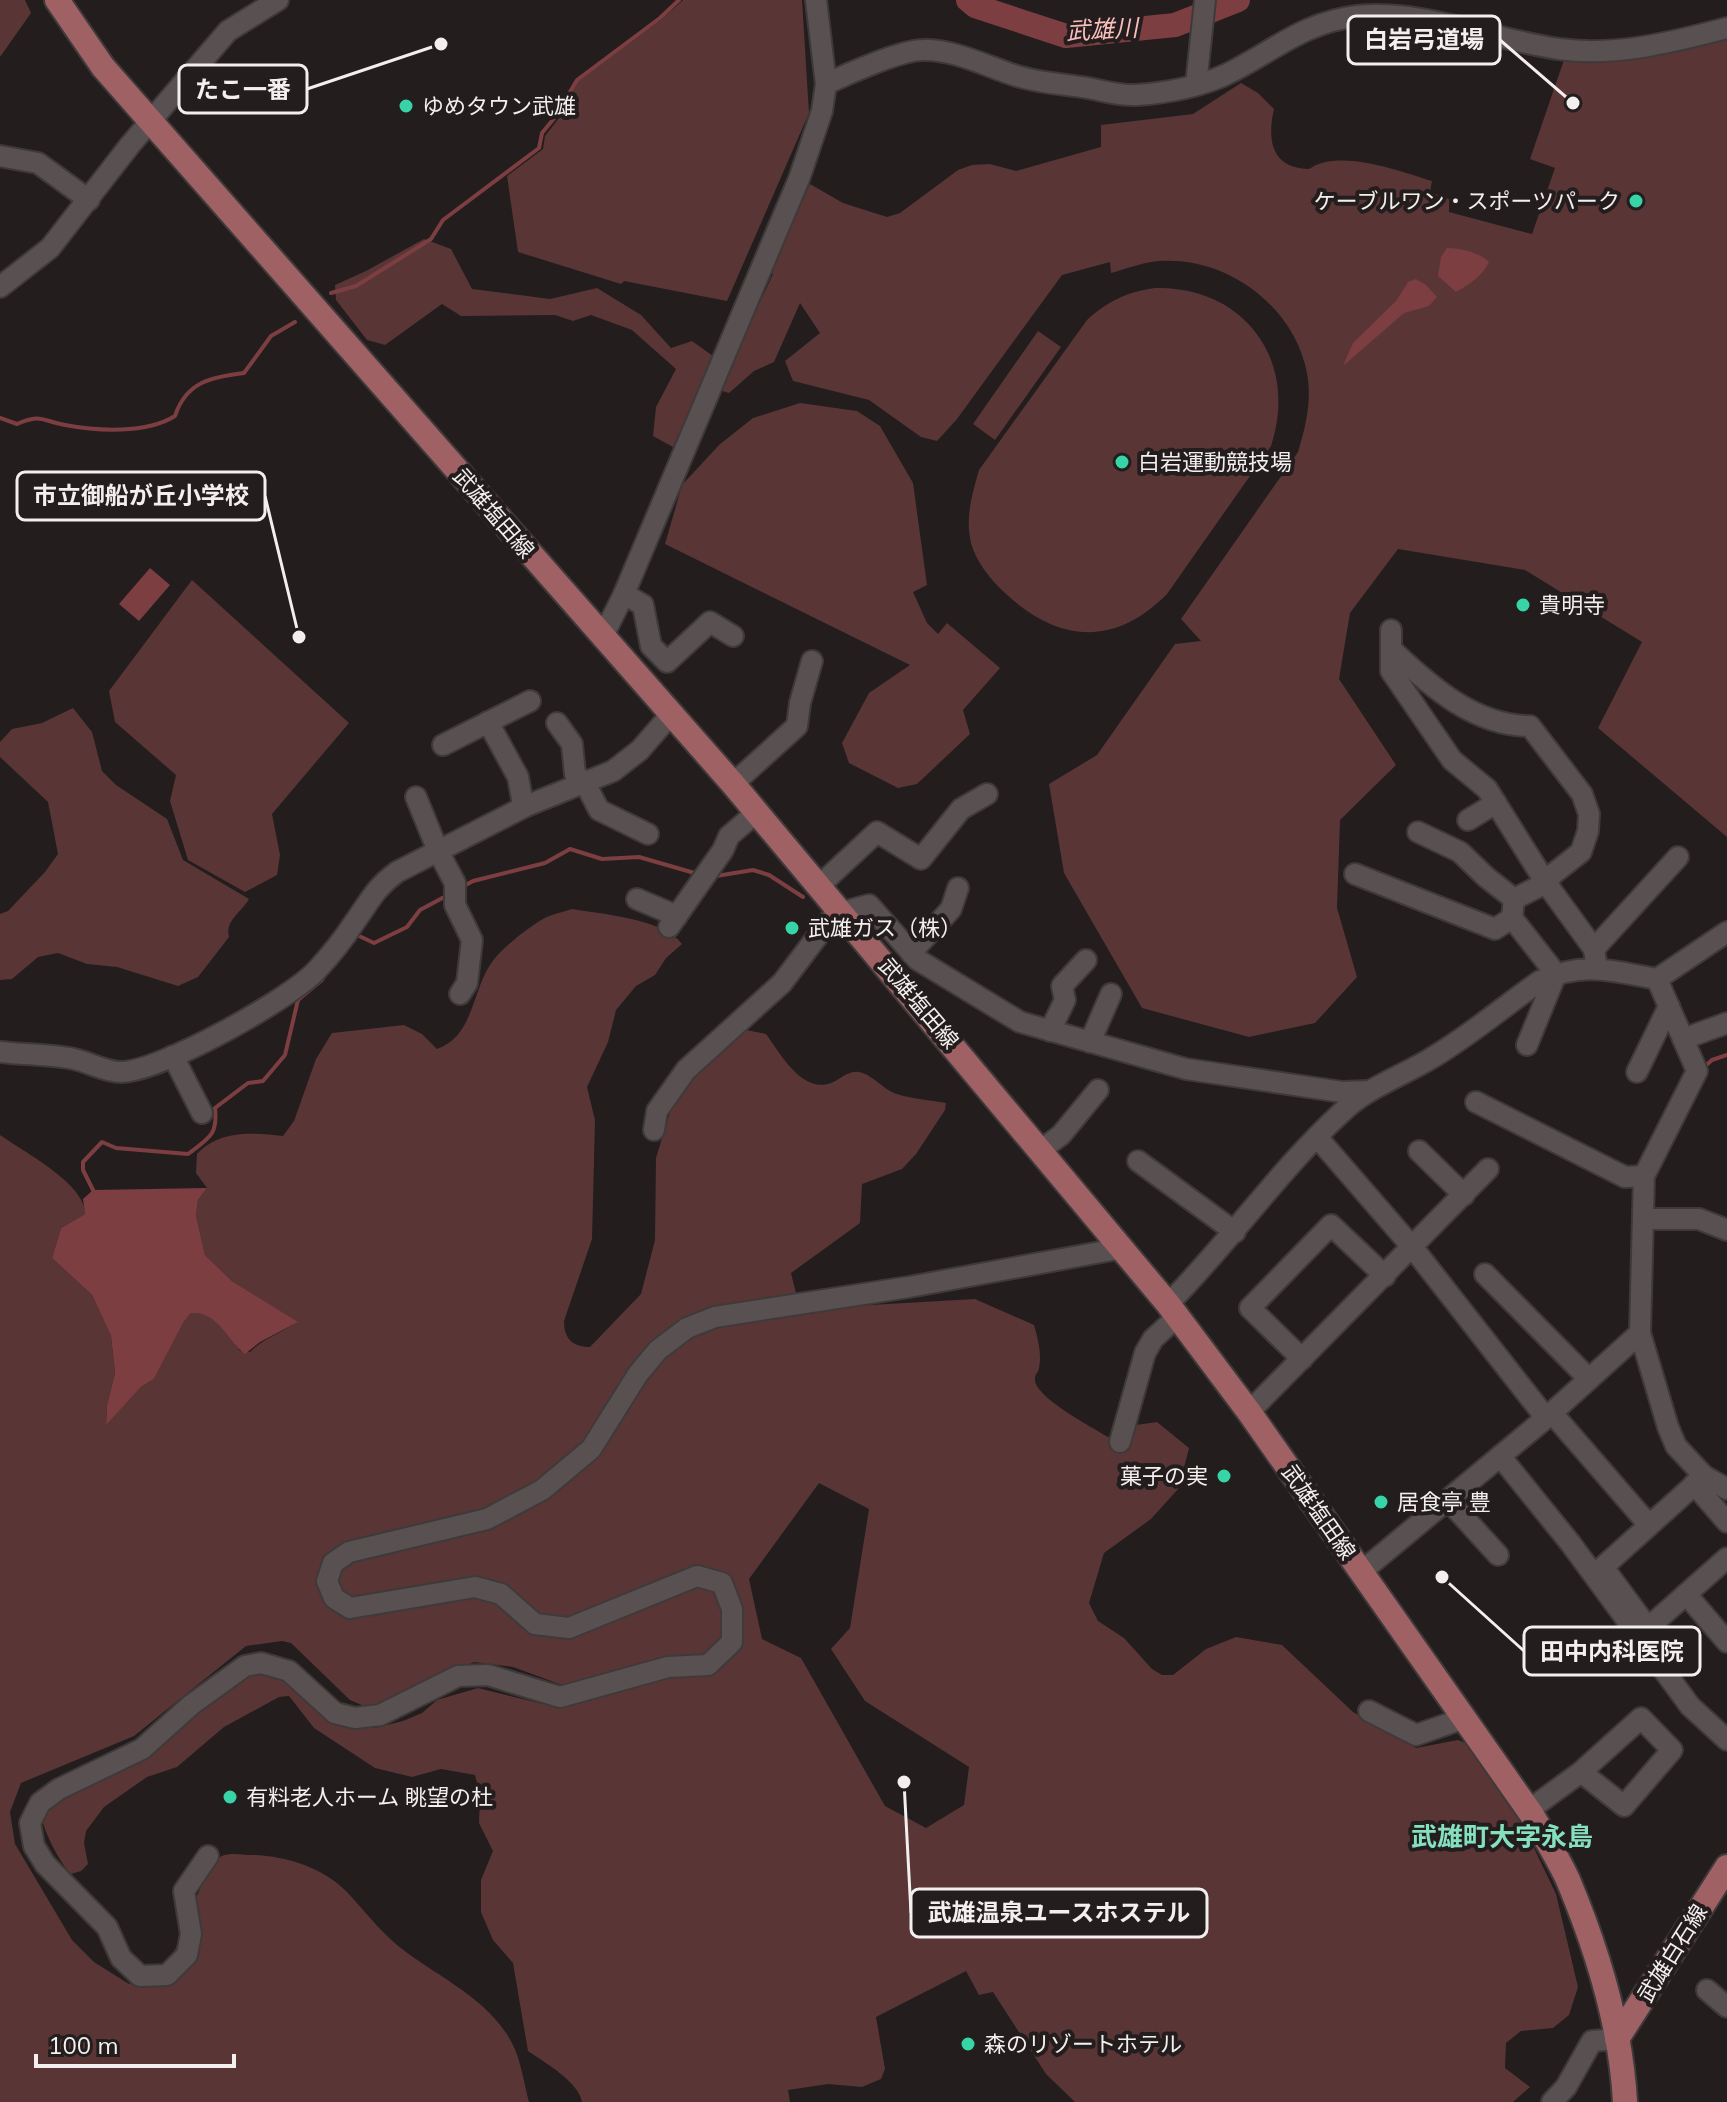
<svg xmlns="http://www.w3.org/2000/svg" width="1727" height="2102" font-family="Mulish,'Noto Sans JP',sans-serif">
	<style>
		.green { fill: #593536; fill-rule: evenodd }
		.water { fill: #7c3e41 }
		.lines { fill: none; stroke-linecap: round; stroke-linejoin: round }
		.stream { stroke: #7c3e41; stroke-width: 4 }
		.river { stroke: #7c3e41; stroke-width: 24 }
		.minor-casing { stroke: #3f3a3a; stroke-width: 24 }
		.major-casing { stroke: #3f3a3a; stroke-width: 28 }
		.minor { stroke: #595151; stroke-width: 20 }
		.major { stroke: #9f6164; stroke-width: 24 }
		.poi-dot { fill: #36d4a7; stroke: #231d1d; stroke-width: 3 }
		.labels { text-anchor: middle; stroke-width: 8; stroke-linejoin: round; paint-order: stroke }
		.poi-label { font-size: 22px; fill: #f4efef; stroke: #231d1d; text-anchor: start }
		.street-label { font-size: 22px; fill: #f4efef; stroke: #231d1d }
		.water-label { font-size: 24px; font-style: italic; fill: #fabebd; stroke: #231d1d }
		.quarter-label { font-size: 26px; font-weight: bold; fill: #85e0bf; stroke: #231d1d }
		.leader { fill: none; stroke: #f4efef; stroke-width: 3 }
		.callout-dot { fill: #f4efef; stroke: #231d1d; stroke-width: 3 }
		.callout { fill: #231d1d; stroke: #f4efef; stroke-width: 3 }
		.callout-label { font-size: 24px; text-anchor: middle; font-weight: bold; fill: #f4efef }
	</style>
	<rect width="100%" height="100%" fill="#231d1d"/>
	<!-- green -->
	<g class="green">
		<polygon points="0,0 25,0 31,13 0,57"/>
		<polygon points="683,0 802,0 809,113 727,301 624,281 621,284 518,252 507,176 543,149 545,136 559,118 578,81 662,19"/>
		<path d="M1727 36V837L1598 728 1642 642 1525 570 1398 549 1350 613 1339 679 1396 765 1340 820 1337 908 1357 977 1315 1023 1249 1037 1142 1008 1064 873 1049 784 1097 755 1175 644 1201 641 1181 619 1298 452C1306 426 1312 400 1307 373 1294 306 1227 256 1159 261 1143 262 1126 269 1111 273L1110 262 1062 275 957 419 937 441 921 437 869 400 793 381 785 361 820 333 800 303 774 362 754 371 729 393 719 390 773 274 769 271 810 184 843 203 887 217 900 213 958 170 972 165 990 164 1016 171 1101 147V125L1193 114 1241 83 1258 93 1274 109C1267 140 1271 168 1309 169 1338 148 1400 171 1432 181L1430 192 1449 199V212L1532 234 1555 168 1530 159 1566 54Z"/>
		<polygon points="424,239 451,249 472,289 550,299 597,288 641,315 671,348 692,341 713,356 673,447 653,436 656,407 676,369 632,330 591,315 573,321 555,315 461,316 442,304 385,345 367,340 336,300 335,285 366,271"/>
		<path d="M1155 288C1245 286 1299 361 1271 446L1167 594C1115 647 1058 643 1005 593 991 580 976 562 971 543 965 518 972 494 979 470L1087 320C1108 301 1127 292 1155 288Z"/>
		<polygon points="1038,331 1061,347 995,440 973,424"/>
		<polygon points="800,403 857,411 880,426 913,483 927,585 913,592 927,623 938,634 947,623 1000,668 963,710 970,734 917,784 898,788 849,763 842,743 869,693 910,665 665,544 682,485 719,445 753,418"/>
		<polygon points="192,580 349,723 272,814 280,855 277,875 245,892 188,860 170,801 176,775 115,722 109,691"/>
		<path d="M73 708 92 732 102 771 116 785 167 819 183 860 249 899C241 913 225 920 229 937L198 977 178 986 117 967 87 964 58 953 38 957 12 979 0 980V914L8 911 45 872 58 854 48 802 0 757V742L12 729 42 723Z"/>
		<path d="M572 909C602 914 664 919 682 944L666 958 655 975 636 986 616 1010 608 1042 587 1087 595 1120 592 1239 564 1321C564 1338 572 1347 590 1347L641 1294 655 1240 656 1158 672 1106 726 1033 746 1030 766 1034C780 1053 802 1094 831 1083 840 1080 848 1070 859 1072 874 1075 883 1090 897 1094 912 1099 930 1100 946 1103L945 1110 916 1154 902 1169 862 1184 860 1223 791 1273 800 1309 975 1299 1034 1325C1038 1339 1042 1354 1039 1368 1037 1376 1035 1372 1035 1380 1036 1398 1092 1427 1108 1437L1118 1436 1136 1425 1157 1422 1189 1448 1179 1488 1151 1519 1104 1553 1089 1603 1098 1621 1124 1638 1152 1669 1162 1675H1173L1206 1649 1236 1637 1282 1645 1353 1712 1416 1748 1458 1740 1468 1744 1503 1784 1556 1894 1578 1987 1569 2015 1553 2028 1521 2031 1506 2043 1505 2068 1530 2087 1513 2102H1075L1046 2074 993 1992 979 1995 966 1971 876 2017 885 2069 881 2079 862 2087 828 2084 788 2090 790 2102H582C579 2082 544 2062 528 2051L513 1963 493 1940 481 1912V1880L493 1851 479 1823 480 1794 475 1775 441 1769 412 1777 375 1768 314 1728 289 1696 279 1697 224 1727 177 1767 147 1777 104 1807 86 1831 84 1843 88 1864 81 1871 71 1874C60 1864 41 1826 41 1813L64 1795 253 1674 284 1678 345 1717 375 1728 403 1721 422 1713 437 1700 478 1688 547 1705 573 1689 513 1667 474 1662 397 1700 371 1709 350 1700 291 1643 282 1641 246 1646 134 1736 21 1783 10 1812 15 1844 72 1940 94 1962 129 1984C145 1976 164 1970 173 1954 184 1935 204 1865 222 1856 230 1852 243 1855 252 1855 286 1856 322 1867 347 1892 364 1910 378 1929 397 1945 435 1976 488 1997 512 2043 521 2060 524 2084 529 2102H0V1135C24 1152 86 1184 85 1214L61 1228 52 1258 92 1295 111 1336 115 1373 107 1405 106 1424 141 1387 154 1379 184 1320 191 1313C213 1311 229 1333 240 1351L250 1352C264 1338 281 1333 297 1322L232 1281 205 1255 196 1215 198 1200 207 1188 196 1173 197 1154C221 1129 253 1133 283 1136L294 1121 316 1059 332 1033 404 1025 422 1034 437 1049C476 1035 471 987 495 958 504 947 530 926 543 919 552 914 563 912 572 909ZM819 1483 869 1509 850 1628 831 1649 865 1701 969 1767 964 1805 926 1828 885 1806 801 1658 762 1639 749 1579Z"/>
	</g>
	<!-- water -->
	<g class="water">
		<path d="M1447 248C1461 248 1480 253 1489 262 1482 276 1470 284 1456 292L1438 276 1441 257Z"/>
		<polygon points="1416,279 1426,285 1437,297 1429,306 1404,313 1343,366 1353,343 1396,301 1408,282"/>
		<polygon points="150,568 170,585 139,621 119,604"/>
		<path d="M207 1188 198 1200 196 1215 205 1255 232 1281 298 1322 260 1342 245 1354C227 1340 218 1311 191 1313L184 1321 154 1379 141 1387 106 1425 107 1405 115 1373 111 1336 92 1295 52 1258 61 1228 85 1214 83 1199 93 1190Z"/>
	</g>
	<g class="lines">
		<!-- stream -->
		<g class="stream">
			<polyline points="331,293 356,286 431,239 443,220 539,148 542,133 556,116 577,80 660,18 679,0"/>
			<path d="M0 418 17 424C42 413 42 421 65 425 97 431 146 434 175 416 186 382 211 377 244 373L271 336 295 322"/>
			<polyline points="710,877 753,870 769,875 803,897"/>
			<polyline points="462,887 473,881 545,863 570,849 602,859 639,857 698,874"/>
			<polyline points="355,936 357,935 374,943 407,927 420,910 448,895"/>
			<polyline points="1702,1069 1712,1060 1727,1055"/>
			<path d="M93 1190 83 1170V1162L102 1142 116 1148 188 1154C209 1138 218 1135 215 1108L248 1083 263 1081 285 1055 298 1000 322 980 325 974"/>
		</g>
		<!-- river -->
		<polyline class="river" points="968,0 975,6 1066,36 1175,25 1238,0"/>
		<!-- minor casing -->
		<g class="minor-casing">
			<g id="minor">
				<polyline points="816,0 826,84"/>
				<polyline points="1196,85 1205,0"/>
				<polyline points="0,156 38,163 89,200"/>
				<polyline points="0,287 50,248 130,145 228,31 278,0"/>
				<polyline points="624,594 643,605 651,646 667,662 710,622 733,636"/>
				<polyline points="1391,630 1391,671 1452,760 1487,789 1546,883 1594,949 1597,969"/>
				<path d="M603 636 624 594 799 179 822 111 826 84C847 74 901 50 923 50 954 49 988 67 1017 76 1039 83 1065 84 1088 88 1104 91 1121 96 1136 95 1166 93 1198 87 1225 75 1273 52 1301 23 1357 16 1422 9 1494 40 1559 49 1614 57 1674 42 1727 28"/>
				<path d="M1393 651C1431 687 1475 726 1530 726L1582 794 1589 814 1588 831 1581 852 1553 874 1546 883 1514 899 1512 918"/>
				<polyline points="488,722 518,777 522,799 526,806"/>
				<polyline points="557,723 572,744 575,774 585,783 599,810 648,834"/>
				<polyline points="443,745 530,701"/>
				<polyline points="733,784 797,726 800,703 812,661"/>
				<polyline points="416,797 438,851 455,883 455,905 472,940 467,983 460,994"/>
				<polyline points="1468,820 1496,803"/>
				<polyline points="1418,832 1460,852 1486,877 1514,899"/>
				<polyline points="1355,874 1495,929 1512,918 1556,974 1527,1045"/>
				<polyline points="820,885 877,832 921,859 961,809 987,794"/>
				<polyline points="637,899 677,916"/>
				<polyline points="669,927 723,850 729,836 757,812"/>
				<polyline points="1594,949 1678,857"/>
				<polyline points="911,953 951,909 958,888"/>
				<polyline points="1657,979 1697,1071 1644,1176 1640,1333 1668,1427 1676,1446 1704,1476 1727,1489"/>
				<polyline points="1050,1031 1065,1000 1062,986 1086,960"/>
				<polyline points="1683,1039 1727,1023"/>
				<polyline points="1090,1042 1111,994"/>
				<path d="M0 1052C24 1055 50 1054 74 1059 89 1062 104 1072 121 1072 161 1071 287 1001 316 971 329 957 343 940 354 923 370 901 374 889 397 872L526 806 613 771 640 750 672 713"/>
				<polyline points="173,1056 202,1113"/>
				<polyline points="1637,1072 1669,1006"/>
				<polyline points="1476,1102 1625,1177 1644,1176"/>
				<polyline points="654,1130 657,1111 686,1070 782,983 829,921 843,912 869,905 918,960 1020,1022 1186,1069 1342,1092 1369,1091"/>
				<polyline points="1317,1137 1413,1248 1546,1418 1361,1572"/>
				<polyline points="1041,1150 1061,1135 1098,1090"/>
				<polyline points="1419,1151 1464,1195"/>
				<polyline points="1138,1161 1235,1232"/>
				<polyline points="1643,1219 1699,1219 1727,1230"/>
				<polyline points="1485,1274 1589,1379"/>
				<path d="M1168 1304C1229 1243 1279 1170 1341 1113 1366 1088 1400 1077 1430 1059 1468 1037 1503 1007 1540 981 1584 961 1611 971 1657 979L1727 932"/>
				<polyline points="1302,1359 1250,1308 1331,1225 1385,1276"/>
				<polyline points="1249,1412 1488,1169"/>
				<polyline points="1552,1413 1649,1525"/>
				<polyline points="1546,1418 1640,1333"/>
				<polyline points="1120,1442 1145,1353 1153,1339 1178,1316"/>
				<polyline points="1500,1456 1571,1544 1690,1706 1727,1740"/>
				<polyline points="1704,1476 1603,1567 1648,1628 1727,1558"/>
				<polyline points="1694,1484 1727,1522"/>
				<polyline points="1448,1500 1498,1555"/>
				<polyline points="1686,1594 1727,1642"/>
				<polyline points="1369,1711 1416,1735 1465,1718"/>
				<polyline points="1529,1810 1581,1772 1641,1718 1672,1750 1624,1806 1581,1772"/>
				<polyline points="208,1856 184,1891 191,1934 187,1955 167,1975 140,1976 121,1958 107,1927 45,1864 34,1846 30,1823 40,1803 59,1789 142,1749 191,1705 245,1666 261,1663 289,1671 335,1713 355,1718 380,1715 458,1676 488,1675 560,1697 668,1667 708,1665 732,1642 732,1609 722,1583 697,1576 569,1628 535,1624 501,1594 475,1587 350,1608 334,1598 327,1581 333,1563 349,1552 487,1519 542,1490 591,1449 638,1374 658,1350 687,1328 715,1317 909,1287 1123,1248"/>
				<polyline points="1707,1990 1727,2007"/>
				<polyline points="1552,2102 1566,2087 1592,2041 1617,2039"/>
			</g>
		</g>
		<!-- major casing -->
		<g class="major-casing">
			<g id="major">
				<path d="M57 0 103 67 733 784 1168 1304 1249 1412 1532 1815C1544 1836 1558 1858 1568 1880 1597 1949 1621 2027 1625 2102"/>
				<polyline points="1617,2039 1727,1867"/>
			</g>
		</g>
		<!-- minor -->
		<use href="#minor" class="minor"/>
		<!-- major -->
		<use href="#major" class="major"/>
	</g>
	<!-- markers -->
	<g class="poi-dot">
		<circle cx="406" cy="106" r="8"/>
		<circle cx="1636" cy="201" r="8"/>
		<circle cx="1122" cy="462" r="8"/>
		<circle cx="1523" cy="605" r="8"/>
		<circle cx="792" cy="928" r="8"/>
		<circle cx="1224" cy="1476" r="8"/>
		<circle cx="1381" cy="1502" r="8"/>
		<circle cx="230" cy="1797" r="8"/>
		<circle cx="968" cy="2044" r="8"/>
	</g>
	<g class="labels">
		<!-- poi labels -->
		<g class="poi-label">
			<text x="422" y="114">ゆめタウン武雄</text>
			<text x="1620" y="209" text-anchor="end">ケーブルワン・スポーツパーク</text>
			<text x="1138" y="470">白岩運動競技場</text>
			<text x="1539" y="613">貴明寺</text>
			<text x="808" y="936">武雄ガス（株）</text>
			<text x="1208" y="1484" text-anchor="end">菓子の実</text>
			<text x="1397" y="1510">居食亭 豊</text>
			<text x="246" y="1805">有料老人ホーム 眺望の杜</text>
			<text x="984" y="2052">森のリゾートホテル</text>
		</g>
		<!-- street labels -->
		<g class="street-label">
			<text transform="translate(494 513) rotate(49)" y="8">武雄塩田線</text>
			<text transform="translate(919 1003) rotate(50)" y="8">武雄塩田線</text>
			<text transform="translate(1319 1512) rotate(55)" y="8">武雄塩田線</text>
			<text transform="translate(1672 1953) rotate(-58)" y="8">武雄白石線</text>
		</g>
		<!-- water labels -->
		<g class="water-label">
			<text transform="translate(1102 30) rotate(-3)" y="8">武雄川</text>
		</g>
		<!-- quarter labels -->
		<g class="quarter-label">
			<text x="1502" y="1846">武雄町大字永島</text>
		</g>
	</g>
	<!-- callouts -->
	<path class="leader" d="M1573 103L1500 40M441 44L307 89M299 637L265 496M1442 1577L1524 1651M904 1782L911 1913"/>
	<g class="callout-dot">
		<circle cx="1573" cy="103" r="8"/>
		<circle cx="441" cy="44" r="8"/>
		<circle cx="299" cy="637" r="8"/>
		<circle cx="1442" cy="1577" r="8"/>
		<circle cx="904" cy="1782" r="8"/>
	</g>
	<g class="callout">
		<rect x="1348" y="16" width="152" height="48" rx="8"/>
		<rect x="179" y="65" width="128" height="48" rx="8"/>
		<rect x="17" y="472" width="248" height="48" rx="8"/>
		<rect x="1524" y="1627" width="176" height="48" rx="8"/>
		<rect x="911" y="1889" width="296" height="48" rx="8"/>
	</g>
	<g class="callout-label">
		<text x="1424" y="48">白岩弓道場</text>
		<text x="243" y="98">たこ一番</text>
		<text x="141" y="504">市立御船が丘小学校</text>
		<text x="1612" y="1660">田中内科医院</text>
		<text x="1059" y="1921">武雄温泉ユースホステル</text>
	</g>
	<!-- scale -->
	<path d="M36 2054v12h198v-12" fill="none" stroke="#f4efef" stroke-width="4"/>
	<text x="48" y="2054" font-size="24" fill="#f4efef" stroke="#231d1d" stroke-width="6" paint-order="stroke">100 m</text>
</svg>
